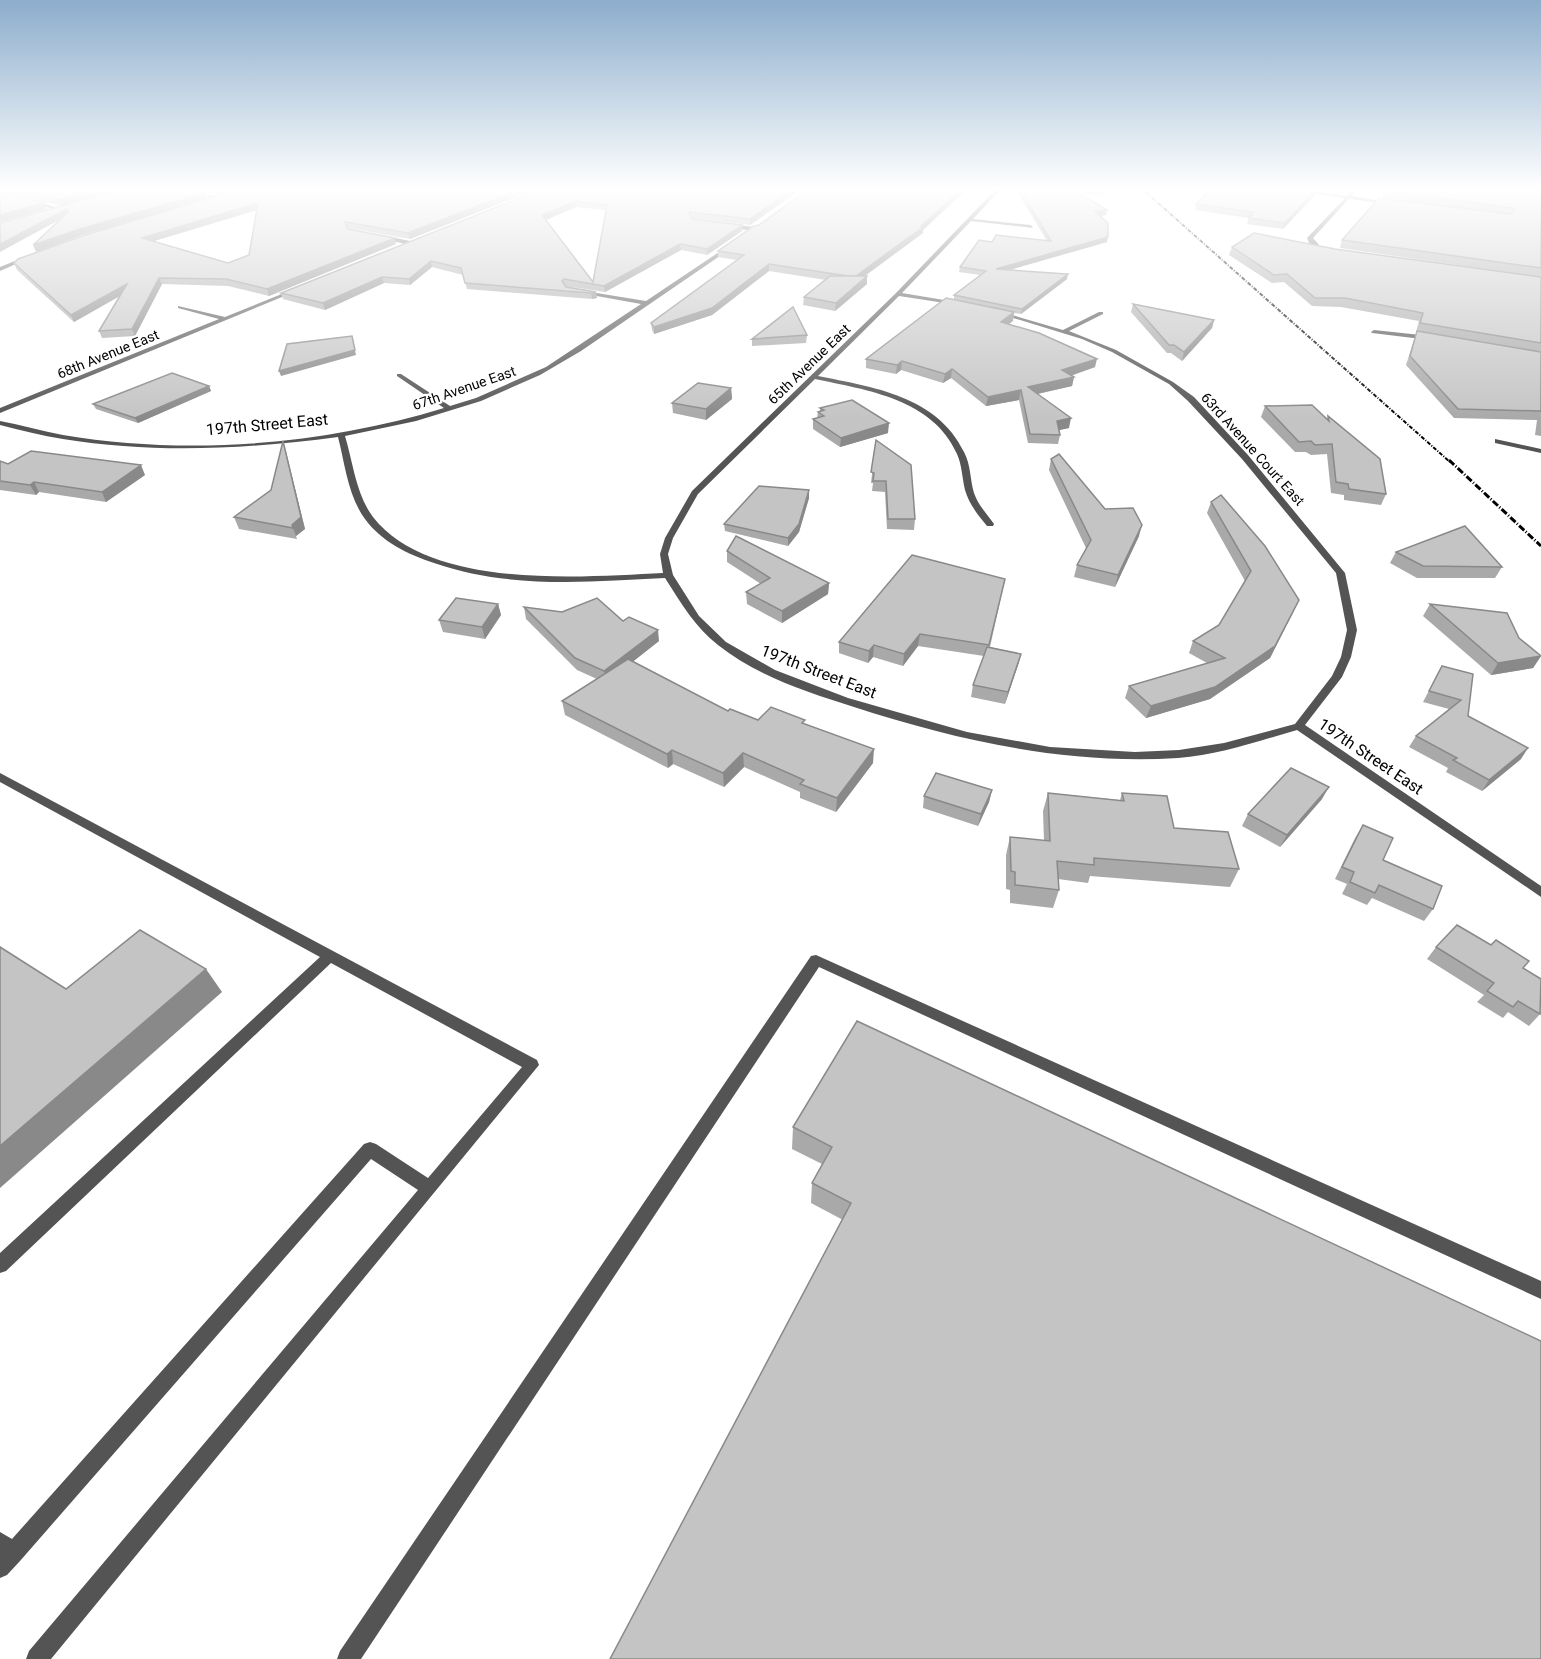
<svg xmlns="http://www.w3.org/2000/svg" width="1541" height="1659" font-family="Roboto,sans-serif">
	<style>
		.lines { fill: none; stroke-linecap: round; stroke-linejoin: round }
		.service { fill: #545454; fill-rule: evenodd }
		.minor { fill: #545454; fill-rule: evenodd }
		.rail-far1 { stroke: #000; stroke-width: 2; stroke-dasharray: 4 1.5 1 1.5; stroke-linecap: butt }
		.rail { stroke: #000; stroke-width: 3; stroke-dasharray: 7 2 1 2; stroke-linecap: butt }
		.wall { fill: #a9a9a9; fill-rule: evenodd }
		.shaded-wall { fill: #898989 }
		.building { fill: #c4c4c4; stroke: #898989; stroke-width: 1.5; fill-rule: evenodd }
		.labels { text-anchor: middle; stroke-width: 4.5; stroke-linejoin: round; paint-order: stroke }
		.far-street-label { font-size: 14px; fill: #000; stroke: #fff }
		.street-label { font-size: 16px; fill: #000; stroke: #fff }
	</style>
	<rect width="100%" height="100%" fill="#fff"/>
	<g class="lines">
		<!-- service -->
		<g class="service">
			<polygon points="0,773 537,1060 539,1065 51,1659 26,1659 29,1651 418,1190 371,1159 20,1561 7,1575 0,1578 0,1532 12,1539 364,1144 370,1142 376,1144 428,1178 522,1067 331,963 6,1271 0,1273 0,1253 320,957 0,782"/>
			<polygon points="816,955 1541,1281 1541,1299 819,967 361,1659 337,1659 340,1651 811,956"/>
		</g>
		<!-- minor -->
		<g class="minor">
			<polygon points="174,187 183,187 222,199 220,200"/>
			<path d="M998 187H1003L973 219 1031 225 1033 228 971 221 902 293 956 302 958 305 899 296 818 376C873 387 937 396 964 452 971 465 970 480 974 493 978 505 987 514 994 524L993 526H987C978 515 969 504 965 490 962 478 962 465 957 454 933 399 867 390 815 379L698 494 673 538 668 554 673 575 699 616 726 642 775 670 848 698 967 732 1050 747 1135 752 1179 750 1224 743 1295 724 1332 676 1341 657 1347 630 1336 573 1242 459 1188 401 1169 384 1112 352 1082 339 997 313 1002 312 1063 330 1099 312H1103V314L1069 331 1116 350 1173 382 1194 397 1248 455 1345 573 1357 630 1351 657 1342 677 1305 725 1541 886V897L1297 730C1258 741 1219 755 1178 758 1067 765 959 741 854 707 807 692 757 676 718 645 695 627 681 603 665 578 587 582 509 589 434 563 407 554 382 542 365 519 348 496 345 464 338 437 247 449 155 454 63 439 42 436 21 430 0 425V421C21 425 42 431 63 435 188 456 323 445 444 408L397 376V374H401L450 406 476 398 546 367 641 304 580 293 578 290 646 301 731 244 733 247 581 351 540 375 481 401 416 421 345 436C353 462 356 495 373 517 430 590 581 577 663 573L660 554 665 538 692 491 896 293Z"/>
			<polygon points="1267,187 1283,187 1347,196 1355,187 1360,187 1352,196 1392,203 1390,204 1349,199 1313,238 1319,245 1316,247 1309,243 1307,238 1345,198"/>
			<polygon points="0,192 63,209 63,210 61,211 0,194"/>
			<polygon points="726,224 755,227 758,229 755,231 724,227"/>
			<polygon points="381,235 410,241 413,243 410,245 379,238"/>
			<polygon points="27,256 32,257 0,271 0,267"/>
			<polygon points="294,289 299,290 0,413 0,408 219,319 178,308 178,306 225,317"/>
			<polygon points="1374,330 1430,336 1433,338 1430,340 1372,333 1371,332"/>
			<polygon points="1495,439 1541,449 1541,453 1495,443"/>
		</g>
		<!-- rail-far1 -->
		<polyline class="rail-far1" points="1140,187 1450,462"/>
		<!-- rail -->
		<polyline class="rail" points="1449,460 1541,546"/>
	</g>
	<!-- wall -->
	<g class="wall">
		<polygon points="0,187 128,187 62,206 0,191"/>
		<path d="M187 187H542L410 239 348 228 396 244 269 296 228 286 162 284 135 336 102 338 99 331 120 296 74 322 17 270 14 263 229 193 220 195ZM257 210 249 255 228 263 154 241Z"/>
		<path d="M547 187H804L750 225 692 218 742 231 707 255 681 250 605 292 565 286 596 292 597 298 592 299 467 289 463 275 432 267 410 285 384 283 325 310 283 299 281 293ZM576 207 606 210 593 282 546 220Z"/>
		<polygon points="811,187 969,187 923,230 923,233 864,276 867,284 835,311 803,305 804,297 826,280 769,271 712,315 654,334 652,330 651,323 737,260 718,257 718,251 759,225"/>
		<polygon points="1017,187 1106,187 1104,196 1077,193 1107,210 1106,215 1100,216 1107,242 1009,270 1067,279 1021,314 1014,313 1013,321 1008,324 1095,367 1071,376 1074,377 1072,386 1038,394 1069,428 1059,430 1060,435 1058,444 1028,443 1019,400 986,406 951,378 943,383 901,370 896,374 866,368 866,359 954,300 954,295 980,275 959,272 960,267 992,242 1047,241 1016,190"/>
		<polygon points="1186,187 1295,187 1314,196 1283,229 1247,224 1249,218 1195,210 1196,204 1205,195"/>
		<polygon points="1302,187 1322,187 1320,190"/>
		<polygon points="1387,187 1541,187 1541,436 1535,435 1537,420 1454,418 1406,365 1414,340 1417,332 1416,332 1419,321 1341,307 1312,306 1284,282 1272,283 1229,255 1232,247 1335,249 1540,277 1340,248 1342,240 1382,198 1384,191"/>
		<polygon points="1133,304 1214,320 1212,328 1182,361 1171,353 1167,353 1131,312"/>
		<polygon points="807,335 806,343 752,346 752,339"/>
		<polygon points="209,386 211,391 138,423 96,409 93,404"/>
		<polygon points="731,388 732,399 706,420 673,413 672,403"/>
		<polygon points="1265,406 1327,419 1328,416 1386,494 1381,505 1344,500 1344,495 1331,493 1327,454 1311,455 1306,452 1295,452 1261,417"/>
		<polygon points="820,408 888,433 840,447 813,429 813,419 817,418 818,412 820,411"/>
		<polygon points="876,440 915,519 914,530 887,529 885,492 872,491 873,483 871,483"/>
		<polygon points="286,452 305,529 296,536 297,539 239,529 234,517 271,490"/>
		<polygon points="1051,459 1105,509 1139,536 1115,587 1074,577 1077,565 1086,548 1049,470"/>
		<polygon points="0,461 8,464 145,475 106,502 39,492 36,495 0,490"/>
		<polygon points="809,498 799,532 788,546 725,531 724,524"/>
		<polygon points="1211,502 1294,611 1270,658 1210,699 1146,718 1125,698 1129,686 1207,663 1189,653 1193,641 1219,625 1245,581 1207,513"/>
		<polygon points="727,551 829,583 828,594 782,623 747,604 746,592 761,584 727,562"/>
		<polygon points="1396,552 1502,567 1495,578 1417,578 1390,563"/>
		<polygon points="1005,579 990,647 1021,654 1018,665 1005,704 971,697 973,685 984,656 918,646 903,666 873,657 868,663 839,653 839,642"/>
		<polygon points="498,604 501,615 485,639 443,632 439,620"/>
		<polygon points="1430,604 1519,638 1541,656 1533,668 1491,675 1423,616"/>
		<polygon points="524,607 623,621 659,641 633,661 728,711 758,720 805,724 873,763 836,812 800,798 800,792 744,767 724,787 673,764 668,768 565,715 562,701 597,679 577,670 526,619"/>
		<polygon points="1442,666 1473,674 1468,716 1521,759 1482,791 1446,772 1448,768 1409,747 1416,736 1449,709 1423,702"/>
		<polygon points="992,790 989,802 978,826 923,808 924,796"/>
		<polygon points="1048,793 1120,800 1122,793 1174,828 1239,869 1230,887 1090,876 1088,883 1058,879 1059,890 1053,908 1010,903 1010,890 1006,889 1006,855 1010,837 1044,841 1043,811"/>
		<polygon points="1322,799 1280,847 1242,826 1248,814"/>
		<polygon points="1363,825 1383,860 1433,909 1424,921 1372,898 1367,905 1342,894 1347,884 1335,879 1355,838"/>
		<polygon points="1436,947 1523,968 1541,1013 1529,1026 1508,1012 1503,1018 1477,1002 1484,995 1427,959"/>
		<polygon points="793,1127 1541,1341 843,1220 811,1203 812,1183 822,1164 792,1149"/>
	</g>
	<!-- shaded-wall -->
	<g class="shaded-wall">
		<polygon points="105,187 128,187 62,206 59,200"/>
		<polygon points="225,187 253,187 220,195 218,189"/>
		<polygon points="526,187 542,187 410,239 408,233"/>
		<polygon points="796,187 804,187 750,225 750,219"/>
		<polygon points="964,187 969,187 923,230 923,233 854,284 855,277 921,226"/>
		<polygon points="1316,190 1314,196 1283,229 1285,223"/>
		<polygon points="205,193 207,199 82,235 36,252 33,245 80,229"/>
		<polygon points="576,201 576,207 543,221 542,215"/>
		<polygon points="45,203 47,209 0,222 0,215"/>
		<polygon points="258,203 260,209 144,244 142,238"/>
		<polygon points="67,209 70,214 0,252 0,244"/>
		<polygon points="1107,210 1106,215 1094,216 1095,211"/>
		<polygon points="742,225 742,231 707,255 707,249"/>
		<polygon points="1108,237 1107,242 995,274 996,269"/>
		<polygon points="395,238 396,244 269,296 267,289"/>
		<polygon points="680,244 681,250 605,292 604,286"/>
		<polygon points="431,261 432,267 410,285 409,279"/>
		<polygon points="769,264 769,271 712,315 654,334 654,327"/>
		<polygon points="1068,274 1067,279 1021,314 1022,309"/>
		<polygon points="867,276 867,284 835,311 836,303"/>
		<polygon points="382,277 384,283 325,310 323,303"/>
		<polygon points="159,278 162,284 135,336 132,329"/>
		<polygon points="127,284 130,290 74,322 71,315"/>
		<polygon points="596,292 597,298 592,299 591,293"/>
		<polygon points="1014,312 1013,321 1000,331 1001,322"/>
		<polygon points="1214,320 1212,328 1182,361 1184,352"/>
		<polygon points="352,336 356,355 281,376 279,371"/>
		<polygon points="1097,359 1095,367 1060,379 1062,370"/>
		<polygon points="902,361 901,370 896,374 897,365"/>
		<polygon points="952,369 951,378 943,383 945,374"/>
		<polygon points="1074,377 1072,386 1027,396 1028,387"/>
		<polygon points="209,386 211,391 138,423 135,418"/>
		<polygon points="731,388 732,399 706,420 706,409"/>
		<polygon points="1021,390 1019,400 986,406 988,397"/>
		<polygon points="1071,418 1069,428 1055,431 1057,421"/>
		<polygon points="889,423 888,433 840,447 841,438"/>
		<polygon points="283,441 286,452 305,529 296,536 292,525"/>
		<polygon points="141,465 145,475 106,502 102,492"/>
		<polygon points="34,482 39,492 36,495 30,485"/>
		<polygon points="809,490 809,498 799,532 788,546 788,538"/>
		<polygon points="1142,525 1139,536 1115,587 1118,575"/>
		<polygon points="829,583 828,594 782,623 782,611"/>
		<polygon points="1299,600 1270,658 1210,699 1146,718 1151,706 1215,687"/>
		<polygon points="498,604 501,615 485,639 482,627"/>
		<polygon points="658,630 659,641 606,683 604,671"/>
		<polygon points="920,634 918,646 903,666 904,654"/>
		<polygon points="874,645 873,657 868,663 869,651"/>
		<polygon points="1021,654 1018,665 1005,704 1008,692"/>
		<polygon points="1541,656 1533,668 1491,675 1498,663"/>
		<polygon points="1528,748 1521,759 1482,791 1489,780"/>
		<polygon points="874,749 873,763 836,812 837,798"/>
		<polygon points="672,750 673,764 668,768 667,754"/>
		<polygon points="743,753 744,767 724,787 723,773"/>
		<polygon points="1329,787 1322,799 1280,847 1287,835"/>
		<polygon points="992,790 989,802 978,826 981,814"/>
		<polygon points="206,969 222,992 0,1188 0,1146"/>
	</g>
	<!-- building -->
	<g class="building">
		<polygon points="8,187 105,187 59,200"/>
		<polygon points="129,187 185,187 205,193 80,229 33,245 69,211 67,209 0,244 0,223"/>
		<path d="M247 187H526L408 233 345 222 348 229 395 238 267 289 226 279 159 278 132 329 99 331 127 284 71 315 14 263 18 259 85 235ZM258 203 249 255 228 263 142 238Z"/>
		<path d="M547 187H796L750 219 689 212 692 219 742 225 707 249 680 244 604 286 564 279 562 281 566 287 596 292 591 293 465 283 461 268 431 261 409 279 382 277 323 303 281 293ZM576 201 607 205 593 282 542 215Z"/>
		<polygon points="811,187 964,187 921,226 923,227 856,276 848,276 769,264 712,308 654,327 651,323 744,255 718,251 754,226 759,225"/>
		<polygon points="1018,187 1068,187 1107,210 1095,211 1108,223 1108,237 996,269 1068,274 1022,309 954,295 986,271 960,267 979,240 992,242 996,235 1051,241"/>
		<polygon points="1074,187 1106,187 1105,192"/>
		<polygon points="1201,187 1296,187 1316,190 1285,223 1249,218 1253,212 1196,204 1209,191"/>
		<polygon points="1387,187 1529,187 1541,190 1541,268 1342,240 1379,198 1511,214 1514,210 1512,208 1384,191"/>
		<polygon points="0,191 45,203 0,215"/>
		<polygon points="1254,233 1335,249 1541,277 1541,343 1420,323 1423,313 1345,298 1315,298 1287,274 1274,275 1232,247"/>
		<polygon points="830,276 867,276 836,303 804,297"/>
		<polygon points="946,298 1014,312 1001,322 1039,333 1097,359 1062,370 1074,377 1028,387 1071,418 1057,421 1060,435 1030,434 1021,390 988,397 952,369 945,374 902,361 897,365 866,359"/>
		<polygon points="1133,304 1214,320 1184,352 1174,345 1169,345"/>
		<polygon points="793,307 807,335 752,339"/>
		<polygon points="1417,331 1541,352 1541,411 1458,409 1410,356"/>
		<polygon points="352,336 355,350 279,371 287,344"/>
		<polygon points="172,373 209,386 135,418 93,404"/>
		<polygon points="698,383 731,388 706,409 672,403"/>
		<polygon points="852,400 889,423 841,438 813,419 824,416 818,412 824,410 820,408"/>
		<polygon points="1312,405 1329,421 1328,416 1380,459 1386,494 1349,489 1348,484 1336,482 1332,444 1315,445 1311,441 1299,442 1265,406"/>
		<polygon points="876,440 911,465 915,519 888,519 886,481 873,481 874,473 871,472"/>
		<polygon points="283,441 301,517 292,525 293,528 234,517 271,490"/>
		<polygon points="31,451 141,465 102,492 34,482 30,485 0,481 0,461 8,464"/>
		<polygon points="1059,454 1105,509 1133,508 1142,525 1118,575 1077,565 1091,540 1051,459"/>
		<polygon points="759,486 809,490 799,524 788,538 724,524"/>
		<polygon points="1221,495 1265,546 1299,600 1275,646 1215,687 1151,706 1129,686 1225,658 1193,641 1219,625 1251,571 1211,502"/>
		<polygon points="1465,526 1502,567 1423,566 1396,552"/>
		<polygon points="736,536 829,583 782,611 746,592 770,578 727,551"/>
		<polygon points="912,555 1005,579 989,645 920,634 904,654 874,645 869,651 839,642"/>
		<polygon points="456,598 498,604 482,627 439,620"/>
		<polygon points="597,598 623,621 629,617 658,630 604,671 575,658 524,607 562,612"/>
		<polygon points="1430,604 1507,613 1519,638 1541,656 1498,663"/>
		<polygon points="987,647 1021,654 1008,692 973,685"/>
		<polygon points="628,659 728,711 730,709 758,720 771,707 805,720 802,723 874,749 837,798 800,784 804,780 743,753 723,773 672,750 667,754 562,701"/>
		<polygon points="1442,666 1473,674 1468,716 1528,748 1489,780 1453,760 1457,758 1416,736 1461,700 1429,691"/>
		<polygon points="1291,768 1329,787 1287,835 1248,814"/>
		<polygon points="936,773 992,790 981,814 924,796"/>
		<polygon points="1048,793 1124,801 1122,793 1167,796 1174,828 1228,832 1239,869 1094,858 1094,865 1057,861 1059,890 1015,885 1015,872 1011,871 1010,837 1050,841"/>
		<polygon points="1363,825 1393,838 1383,860 1442,886 1433,909 1379,885 1375,893 1350,882 1354,872 1342,867"/>
		<polygon points="1457,925 1491,945 1496,940 1529,961 1523,968 1541,979 1540,1014 1518,1001 1513,1007 1487,991 1494,983 1436,947"/>
		<polygon points="140,930 206,969 0,1146 0,947 66,989"/>
		<polygon points="857,1021 1541,1341 1541,1659 610,1659 851,1203 812,1183 832,1147 793,1127"/>
	</g>
	<!-- sky -->
	<linearGradient id="sky" x2="0" y2="1"><stop stop-color="#8cadcc"/><stop offset="0.45" stop-color="#fff"/><stop offset="1" stop-color="#fff" stop-opacity="0"/></linearGradient>
	<rect width="1541" height="420" fill="url(#sky)"/>
	<g class="labels">
		<!-- far-street labels -->
		<g class="far-street-label">
			<text transform="translate(108 354) rotate(-22)" y="5">68th Avenue East</text>
			<text transform="translate(809 364) rotate(-44)" y="5">65th Avenue East</text>
			<text transform="translate(464 388) rotate(-19)" y="5">67th Avenue East</text>
			<text transform="translate(1253 449) rotate(48)" y="5">63rd Avenue Court East</text>
		</g>
		<!-- street labels -->
		<g class="street-label">
			<text transform="translate(267 424) rotate(-5)" y="6">197th Street East</text>
			<text transform="translate(819 671) rotate(21)" y="6">197th Street East</text>
			<text transform="translate(1371 756) rotate(34)" y="6">197th Street East</text>
		</g>
	</g>
</svg>
